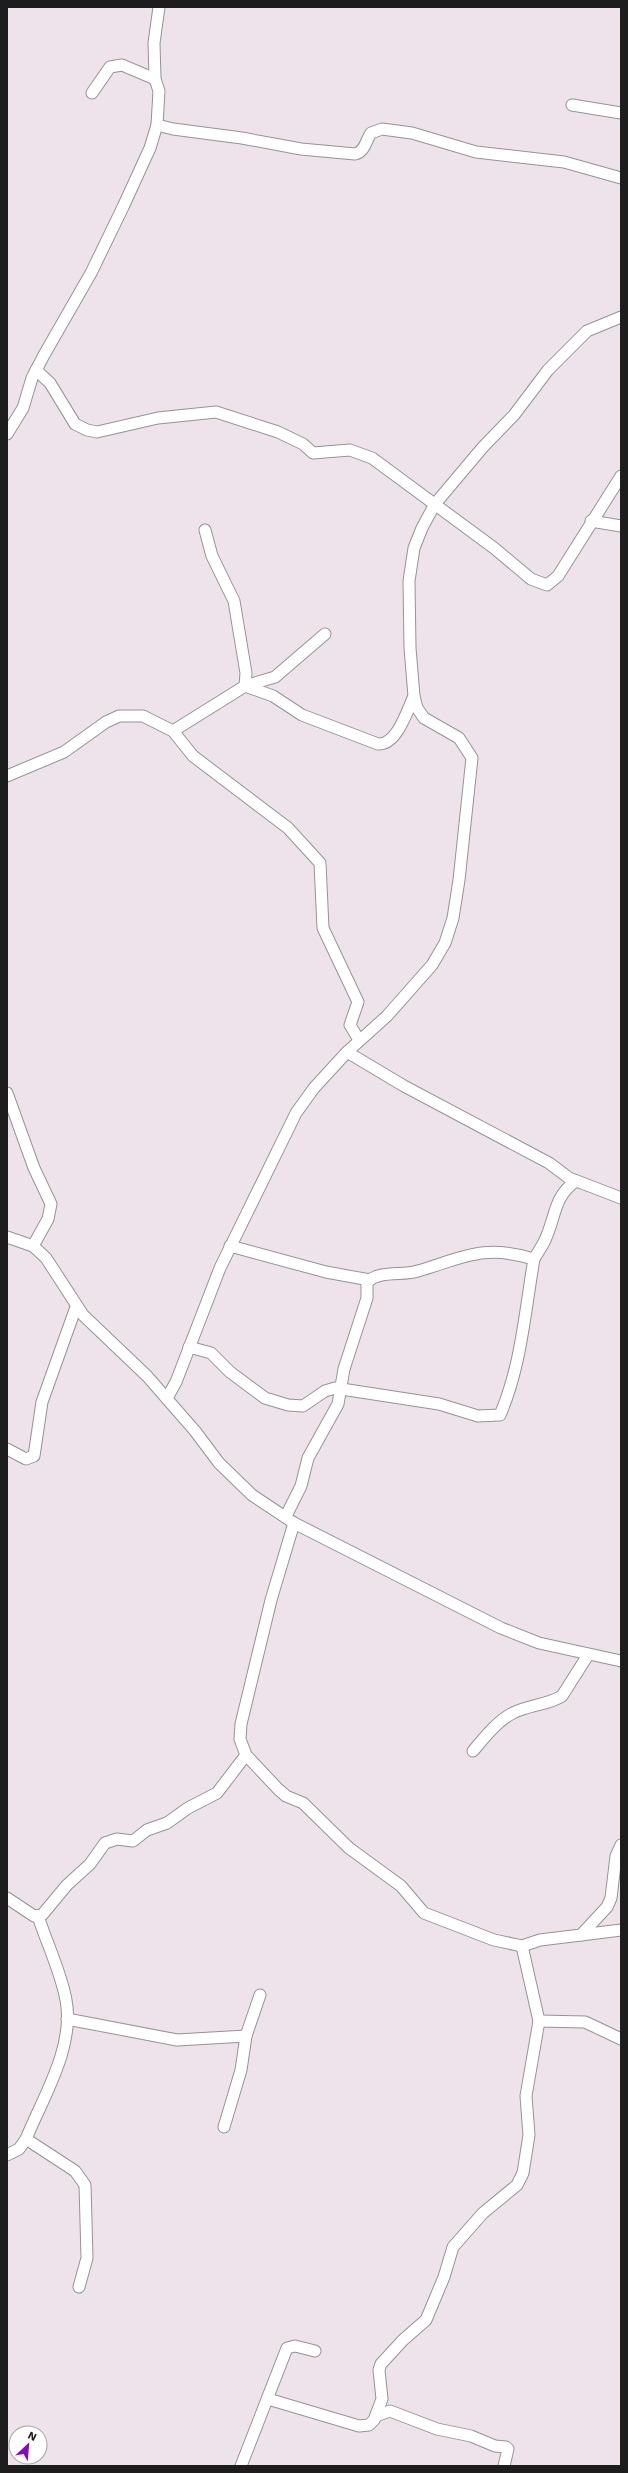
<svg xmlns="http://www.w3.org/2000/svg" width="628" height="2473" font-family="'Work Sans',sans-serif">
	<style>
		.lines { fill: none; stroke-linecap: round; stroke-linejoin: round }
		.minor-casing { stroke: #949494; stroke-width: 13 }
		.minor { stroke: #fff; stroke-width: 11 }
	</style>
	<rect width="100%" height="100%" fill="#eee3ea"/>
	<g class="lines">
		<!-- minor casing -->
		<g class="minor-casing">
			<g id="minor">
				<path d="M159 7 154 43 155 79 159 91 157 125 173 129 242 138 301 149 355 154C365 152 366 140 371 133L382 129 412 133 476 152 564 162 621 178"/>
				<polyline points="92,93 110,67 122,65 155,79"/>
				<polyline points="572,105 621,113"/>
				<polyline points="36,370 50,383 75,424 87,430 97,432 158,418 216,412 278,432 303,444 313,453 350,450 372,458 494,548 531,579 547,585 558,576 621,476"/>
				<polyline points="7,434 23,408 32,378 44,355 91,273 123,207 150,148 157,125"/>
				<polyline points="591,521 621,526"/>
				<path d="M205 530 212 556 234 601 246 673 245 686 273 696 302 715 378 744C397 745 407 711 414 696"/>
				<polyline points="173,731 245,686 275,677 325,634"/>
				<polyline points="7,776 64,752 106,722 119,716 143,716 173,731 193,756 288,828 320,863 323,928 358,1002 350,1025 359,1040"/>
				<polyline points="347,1052 404,1086 549,1163 569,1178 621,1198"/>
				<polyline points="7,1093 34,1168 51,1204 48,1219 33,1246"/>
				<polyline points="7,1237 33,1246 46,1258 83,1315 147,1376 195,1431 219,1463 252,1495 294,1523 501,1628 539,1643 621,1661"/>
				<polyline points="230,1246 326,1272 370,1280"/>
				<path d="M189 1347 211 1353 230 1372 265 1398 288 1405 303 1406 325 1391 335 1388 439 1404 478 1416 500 1415C521 1367 525 1311 534 1259"/>
				<polyline points="167,1398 176,1382 220,1268 296,1113 314,1088 347,1052 387,1016 432,965 445,943 453,918 459,880 472,758 459,738 424,718 417,708 414,696 410,648 409,581 414,548 422,528 435,504 483,447 514,415 548,370 587,331 621,317"/>
				<polyline points="7,1449 26,1459 34,1456 42,1402 76,1307"/>
				<path d="M286 1516 301 1486 308 1458 338 1404 344 1369 367 1298V1282C380 1270 402 1276 418 1271 465 1257 483 1244 534 1259 537 1253 542 1247 545 1240 556 1217 553 1197 576 1181"/>
				<polyline points="294,1523 271,1600 241,1724 240,1739 246,1755 278,1789 286,1796 303,1803 349,1848 401,1886 424,1913 494,1940 522,1946 540,1940 581,1935 607,1907 611,1898 616,1856 621,1845"/>
				<path d="M473 1751C484 1738 497 1721 513 1713 528 1705 548 1705 562 1696L588 1655"/>
				<polyline points="7,1898 34,1916 42,1915 67,1885 90,1864 105,1843 117,1839 133,1841 147,1830 167,1823 188,1808 217,1793 246,1755"/>
				<polyline points="581,1935 621,1930"/>
				<polyline points="67,2019 177,2040 246,2036"/>
				<polyline points="539,2021 585,2022 621,2039"/>
				<polyline points="224,2127 241,2070 246,2036 260,1995"/>
				<polyline points="26,2139 75,2171 85,2185 87,2258 79,2287"/>
				<path d="M7 2155 19 2149 26 2139C43 2097 75 2047 66 2000 61 1972 47 1944 38 1916"/>
				<polyline points="268,2399 359,2426 369,2425 374,2420 382,2399 379,2370 381,2364 403,2340 426,2320 444,2277 453,2247 483,2213 517,2185 523,2173 529,2135 526,2096 539,2021 522,1946"/>
				<polyline points="376,2416 390,2411 437,2429 471,2436 495,2446 506,2447 508,2449 504,2466"/>
				<polyline points="241,2466 287,2348 295,2346 315,2351"/>
			</g>
		</g>
		<!-- minor -->
		<use href="#minor" class="minor"/>
	</g>
	<!-- border -->
	<rect width="628" height="2473" fill="none" stroke="#1d1d1d" stroke-width="16"/>
	<!-- north arrow -->
	<g transform="translate(28 2445) rotate(26)"><circle r="19" fill="#ffffff" stroke="#a5a5a5"/>
	<path d="M0-3L7 15L0 10L-7 15Z" fill="#830ac0"/>
	<text y="-6" font-size="11" font-weight="bold" text-anchor="middle" fill="#1d1d1d">N</text>
	</g>
</svg>
